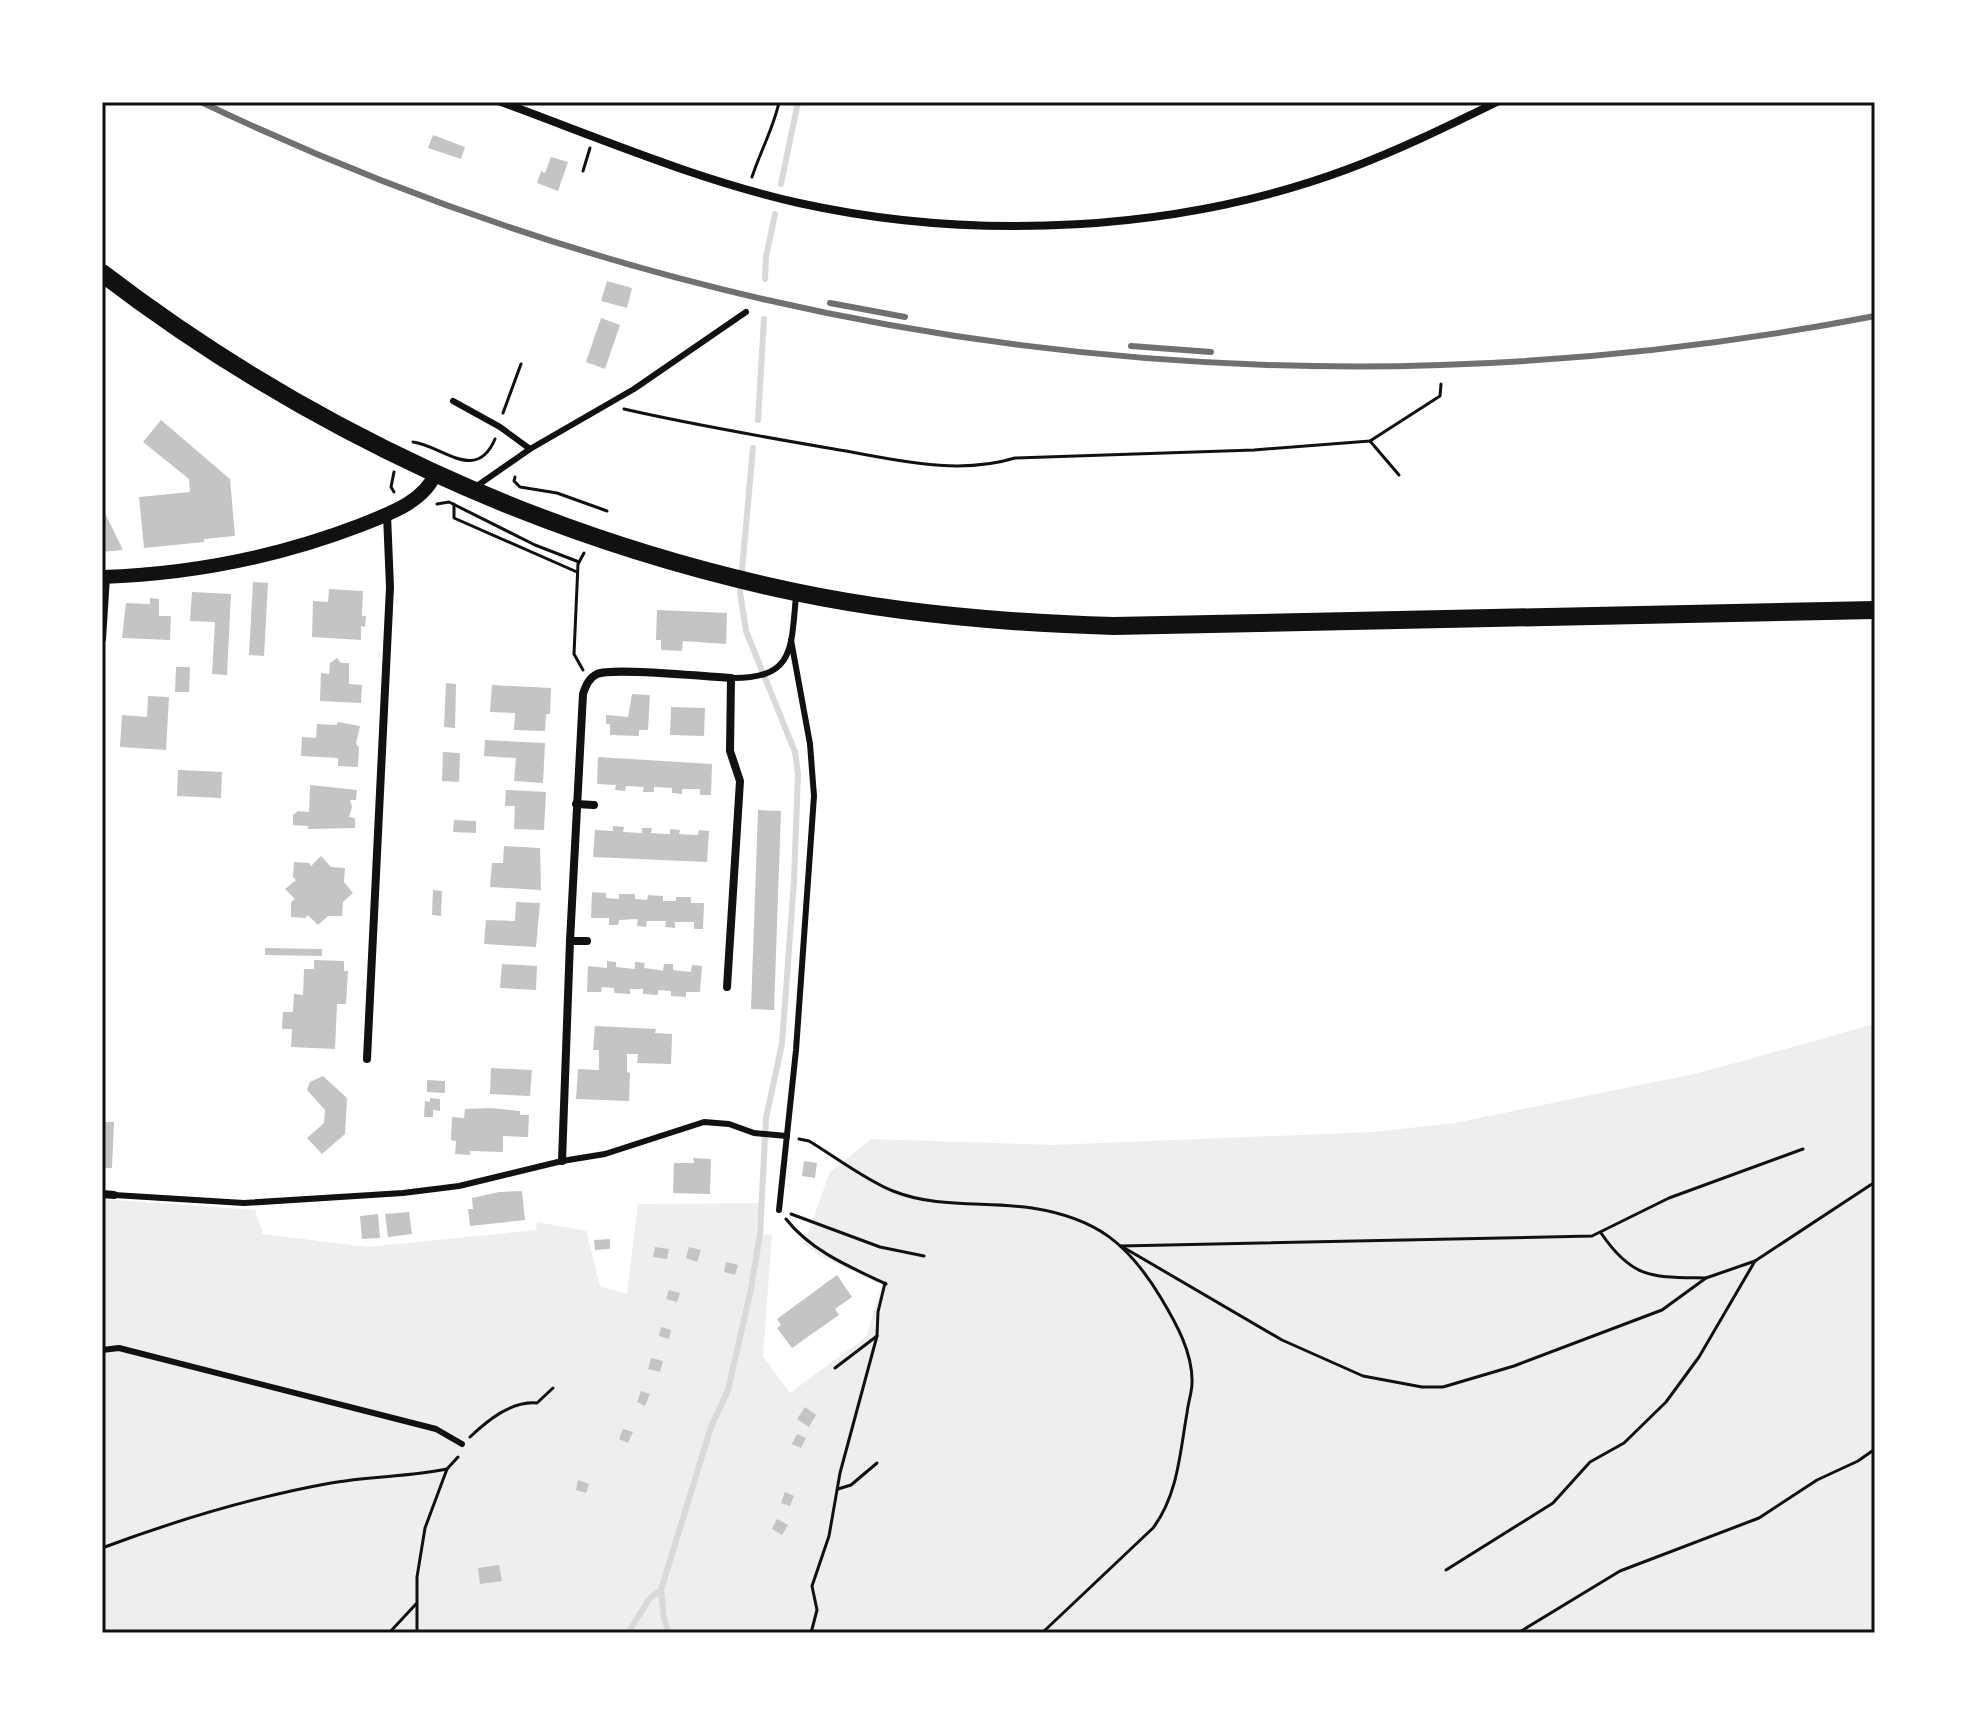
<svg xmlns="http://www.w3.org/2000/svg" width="1977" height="1735" font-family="Georgia,serif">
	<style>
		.green { fill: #eee }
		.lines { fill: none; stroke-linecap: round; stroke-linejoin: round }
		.stream { stroke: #d9d9d9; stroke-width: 6 }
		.building { fill: #c4c4c4 }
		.path { stroke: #111; stroke-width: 3 }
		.service { stroke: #111; stroke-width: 6 }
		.minor { stroke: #111; stroke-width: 8 }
		.tertiary { stroke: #111; stroke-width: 14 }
		.primary { stroke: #111; stroke-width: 18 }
		.rail { stroke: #707070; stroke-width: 6 }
		.neatline { fill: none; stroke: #111; stroke-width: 3 }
	</style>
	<rect width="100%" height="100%" fill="#fff"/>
	<!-- green -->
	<polygon class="green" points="1875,1024 1875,1633 102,1633 102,1199 255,1210 263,1234 368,1247 536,1230 537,1222 586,1231 600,1286 627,1294 638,1204 760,1203 756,1233 772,1235 763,1356 790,1393 866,1337 882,1285 820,1256 804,1244 830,1172 871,1139 1053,1145 1373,1132 1455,1123 1699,1073"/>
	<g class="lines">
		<!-- stream -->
		<g class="stream">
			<polyline points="781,184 798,102"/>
			<polyline points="765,279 766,257 775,214"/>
			<polyline points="758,420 764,319"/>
			<polyline points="628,1633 650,1598 661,1590"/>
			<polyline points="669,1633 664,1619 661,1590 711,1427 728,1390 751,1289 760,1234 766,1118 782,1044 794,881 798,774 795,752 746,631 740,592 753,448"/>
		</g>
	</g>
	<!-- building -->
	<g class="building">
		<polygon points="433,135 465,147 461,159 428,148"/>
		<polygon points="551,157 568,162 558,191 537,183 541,171 545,173"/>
		<polygon points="607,281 632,288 627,308 601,301"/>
		<polygon points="601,318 620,325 605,369 586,362"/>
		<polygon points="161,420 230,479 235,536 204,539 204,542 144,548 139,497 190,492 189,479 143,442"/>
		<polygon points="102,507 123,550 102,552"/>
		<polygon points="253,582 268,583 264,656 249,655"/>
		<polygon points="329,589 363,591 362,616 366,616 365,627 361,626 361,640 312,637 313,601 328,602"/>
		<polygon points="192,592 231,594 227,675 212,674 215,622 190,621"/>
		<polygon points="150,598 159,599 159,616 171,616 170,640 122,638 126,603 150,604"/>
		<polygon points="657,610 727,613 726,644 683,641 682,651 661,650 661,640 656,640"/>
		<polygon points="337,658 341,663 349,663 349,684 362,685 361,703 320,701 321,673 329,674 330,663"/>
		<polygon points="176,667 190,667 189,692 175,692"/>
		<polygon points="446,683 456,684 455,728 444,727"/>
		<polygon points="492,685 551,688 550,714 546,714 545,731 514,730 515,713 490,712"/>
		<polygon points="632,694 650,695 648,730 639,730 639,736 610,735 610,724 606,724 606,715 628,717"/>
		<polygon points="148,696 169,697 166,750 120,747 122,715 147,717"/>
		<polygon points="671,707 705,708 704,736 670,735"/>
		<polygon points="338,722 360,726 356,744 359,747 358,767 338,766 338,758 301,756 302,737 316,738 317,724 336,725"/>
		<polygon points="485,740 545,743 543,783 514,781 516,758 484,756"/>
		<polygon points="443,752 460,753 459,782 442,781"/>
		<polygon points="598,757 712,764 711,795 700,795 700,789 682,789 682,794 672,793 672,788 654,787 654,792 643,792 644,787 626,786 625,791 615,790 616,785 597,784"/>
		<polygon points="178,770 222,772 221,798 177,796"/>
		<polygon points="310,785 357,790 356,800 350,800 352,807 349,817 355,818 355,828 308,829 308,826 293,825 293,815 298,811 309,812"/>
		<polygon points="506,790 546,792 544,830 514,829 515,806 505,806"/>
		<polygon points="758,810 781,811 774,1010 751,1009"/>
		<polygon points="454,820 476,821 476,833 453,832"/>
		<polygon points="613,826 624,827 623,832 642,833 642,828 652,828 651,833 667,834 670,834 670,829 680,830 679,834 695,835 698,835 699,830 709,831 707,862 593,857 595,830 613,831"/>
		<polygon points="504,846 540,848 541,890 490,887 492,863 503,863"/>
		<polygon points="321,856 331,867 345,868 344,882 353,893 343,902 342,916 328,916 318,925 308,915 305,918 291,917 291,902 295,899 285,889 296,880 293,877 294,862 309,863 311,866"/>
		<polygon points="433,890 442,891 441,916 432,915"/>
		<polygon points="592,892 606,893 606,898 619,899 619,894 635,894 635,899 647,900 648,895 663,896 663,901 676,901 676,897 691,897 691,903 704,903 703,929 694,929 694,922 675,922 675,928 665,927 666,921 647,921 646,927 637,926 638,919 619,920 618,925 609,925 609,918 591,918"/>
		<polygon points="516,902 540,903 536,947 484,944 486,920 515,921"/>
		<polygon points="265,948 322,949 322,956 265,955"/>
		<polygon points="314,960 344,961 344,971 348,971 346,1004 337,1004 335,1049 291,1047 292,1029 282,1029 283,1012 293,1012 294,994 303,995 304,969 314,969"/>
		<polygon points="607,961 616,962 616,967 635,969 635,962 645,963 644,968 659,970 663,971 664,964 673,964 673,970 691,972 692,965 702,966 700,992 686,992 686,997 671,996 671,991 658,990 658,995 643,994 643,989 630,989 630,994 614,993 614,988 602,987 601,992 587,992 588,966 607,968"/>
		<polygon points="502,964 537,966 536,990 500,988"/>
		<polygon points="595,1026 656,1029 655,1033 672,1034 671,1064 637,1063 638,1054 627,1054 627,1072 630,1073 629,1101 576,1099 578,1069 599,1070 599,1050 593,1050"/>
		<polygon points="491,1068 532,1070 530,1096 490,1094"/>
		<polygon points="323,1076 347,1098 345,1134 322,1154 307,1138 324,1123 325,1110 307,1090 310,1082"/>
		<polygon points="427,1080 445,1081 445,1093 427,1092"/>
		<polygon points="430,1098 440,1099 440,1111 433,1110 433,1117 424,1117 425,1101 430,1102"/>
		<polygon points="490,1108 520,1111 520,1115 529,1115 528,1137 503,1136 503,1152 470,1151 470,1155 455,1154 456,1141 451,1140 452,1117 464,1118 465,1109"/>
		<polygon points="102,1122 114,1122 112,1168 102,1168"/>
		<polygon points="693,1158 711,1159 710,1194 673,1193 674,1163 694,1163"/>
		<polygon points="804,1161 817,1163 815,1178 802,1176"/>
		<polygon points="522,1191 525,1220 470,1226 468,1209 473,1209 472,1198 499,1192"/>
		<polygon points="409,1212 412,1234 388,1237 385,1214"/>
		<polygon points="378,1214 380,1238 362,1239 360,1216"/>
		<polygon points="610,1239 610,1249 595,1250 594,1240"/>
		<polygon points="655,1247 669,1249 667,1259 653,1257"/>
		<polygon points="689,1247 701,1250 697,1262 686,1258"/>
		<polygon points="726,1262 738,1265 735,1275 724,1272"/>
		<polygon points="837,1275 852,1297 835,1309 839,1315 792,1348 777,1328 781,1325 777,1319"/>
		<polygon points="669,1290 680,1293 677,1302 666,1299"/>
		<polygon points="661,1327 671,1330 669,1339 659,1336"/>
		<polygon points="651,1358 663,1361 660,1372 648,1369"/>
		<polygon points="641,1391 650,1394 645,1406 637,1402"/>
		<polygon points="805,1407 816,1415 809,1427 797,1419"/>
		<polygon points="623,1429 633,1432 628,1443 619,1439"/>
		<polygon points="797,1434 806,1438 801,1448 792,1444"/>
		<polygon points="578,1480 589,1484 586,1493 576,1490"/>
		<polygon points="785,1492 794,1496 790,1506 781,1503"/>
		<polygon points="777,1519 788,1525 782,1535 772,1529"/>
		<polygon points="499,1565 502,1581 480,1584 478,1568"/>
	</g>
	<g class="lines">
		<!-- path -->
		<g class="path">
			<polyline points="583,171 590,148"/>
			<path d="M752 177C760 152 774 127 779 102"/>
			<path d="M624 409C694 425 764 437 834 449 894 459 956 476 1015 458L1254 450 1370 441 1440 396 1441 384"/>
			<polyline points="503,413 521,364"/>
			<polyline points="1370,441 1399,475"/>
			<path d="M413 442C441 445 476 484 495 439"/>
			<polyline points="515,477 514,481 520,487 557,493 607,511"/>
			<polyline points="394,492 391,487 394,472"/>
			<polyline points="437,504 449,502 535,545 579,562"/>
			<polyline points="454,504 454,518 577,572"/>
			<polyline points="583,670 574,654 578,564 584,553"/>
			<path d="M799 1139 809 1141C834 1156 867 1181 893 1191 938 1209 985 1201 1032 1208 1096 1218 1128 1243 1161 1298 1176 1323 1193 1353 1192 1383 1192 1392 1188 1403 1187 1413 1180 1452 1178 1495 1153 1528L1042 1633"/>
			<polyline points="791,1214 880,1247 924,1256"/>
			<path d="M786 1219C811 1251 850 1267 886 1284"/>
			<path d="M1601 1233C1633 1280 1653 1277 1706 1278"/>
			<polyline points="1121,1246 1282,1340 1363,1376 1422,1387 1443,1387 1514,1366 1662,1310 1706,1278 1755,1261 1875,1182"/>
			<polyline points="1121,1246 1592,1236 1669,1198 1803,1149"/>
			<polyline points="835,1368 877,1336"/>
			<path d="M470 1437C488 1420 511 1401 537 1403L553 1388"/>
			<polyline points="838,1489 851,1485 877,1463"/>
			<path d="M102 1548C177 1520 253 1497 331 1483 369 1476 409 1477 447 1469"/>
			<polyline points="1446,1570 1553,1503 1590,1462 1624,1443 1666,1402 1699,1357 1755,1261"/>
			<polyline points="389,1633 416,1604"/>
			<polyline points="417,1633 417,1577 425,1528 447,1469 458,1457"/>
			<polyline points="811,1633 817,1610 812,1586 829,1536 840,1473 877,1336 878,1312 885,1283"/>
			<polyline points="1518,1633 1620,1571 1759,1518 1817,1480 1858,1461 1875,1449"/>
		</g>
		<!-- service -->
		<g class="service">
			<polyline points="453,401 500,427 530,449"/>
			<polyline points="474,488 530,449 634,389 746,312"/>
			<path d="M731 678C795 679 791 648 796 596"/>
			<polyline points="114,1195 244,1203 403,1193 459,1186 562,1161 605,1154 704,1122 729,1124 754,1133 787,1136"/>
			<polyline points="779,1210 796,1050 814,796 810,744 791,640"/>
			<polyline points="102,1350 119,1348 436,1429 462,1444"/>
		</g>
		<!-- minor -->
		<g class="minor">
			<path d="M501 102C599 138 697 180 799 203 975 242 1179 232 1348 169 1399 150 1448 126 1497 102"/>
			<polyline points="102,639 106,577"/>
			<polyline points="576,804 594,805"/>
			<polyline points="570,941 587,941"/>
			<polyline points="367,1059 390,587 387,515"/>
			<path d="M562 1161 570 941 583 694C586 685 589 678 597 674 614 667 708 677 731 678L730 751 740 781 727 987"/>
			<polyline points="102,1194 114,1195"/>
		</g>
		<!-- tertiary -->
		<path class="tertiary" d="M102 577C191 574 278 557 361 525 388 514 424 502 435 474"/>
		<!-- primary -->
		<path class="primary" d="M102 273C306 429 543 539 795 592 900 614 1007 623 1114 626L1875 610"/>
		<!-- rail -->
		<g class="rail">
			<path d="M201 102C730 354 1300 427 1875 316"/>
			<polyline points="830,303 905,317"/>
			<polyline points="1131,346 1211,352"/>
		</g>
	</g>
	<!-- border -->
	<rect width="1977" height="1735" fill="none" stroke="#ffffff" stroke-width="208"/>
	<rect x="104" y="104" width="1769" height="1527" class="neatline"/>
</svg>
